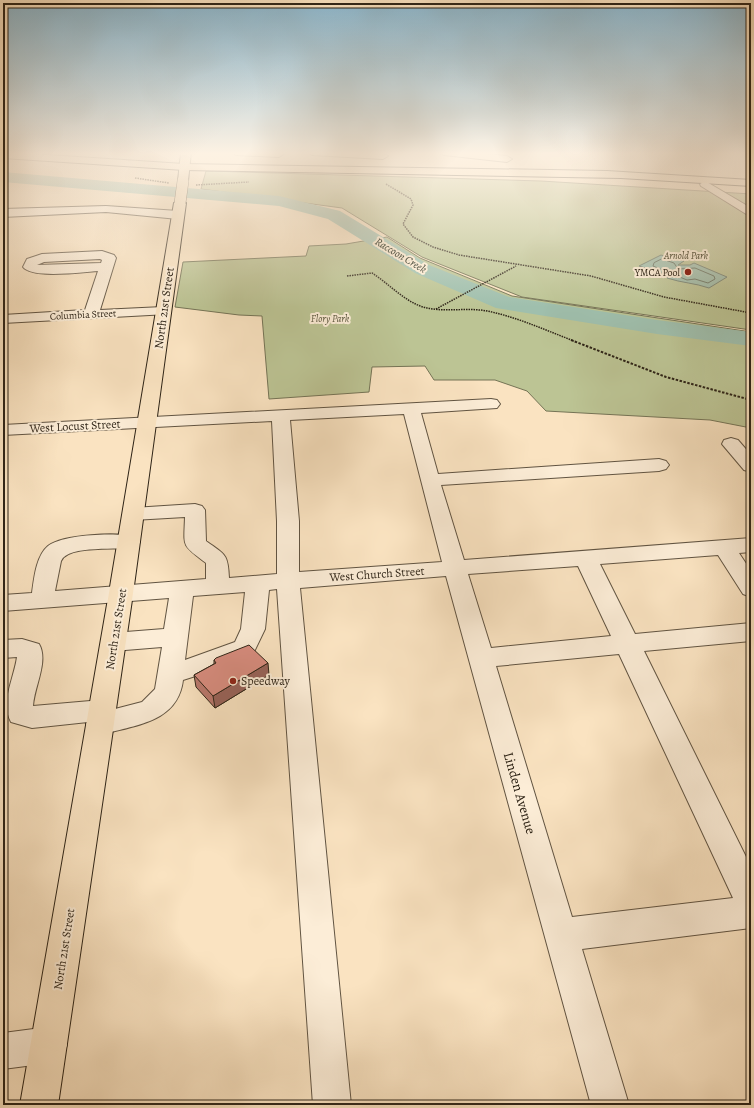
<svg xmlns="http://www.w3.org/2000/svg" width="754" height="1108" font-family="Alegreya,serif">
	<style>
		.green { fill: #bcc494; stroke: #757456 }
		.water { fill: #9fbfad; stroke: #728171 }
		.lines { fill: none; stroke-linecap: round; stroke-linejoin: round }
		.shore { stroke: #667262; stroke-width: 1 }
		.river { fill: #9fbfad; fill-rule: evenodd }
		.minor-casing { stroke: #615442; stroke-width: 2 }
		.major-casing { stroke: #2e2417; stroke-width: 2 }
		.highway-casing { stroke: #2e2417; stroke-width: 2 }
		.path-far1 { stroke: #2e2417; stroke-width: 1.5; stroke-dasharray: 1.5 1; stroke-linecap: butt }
		.path { stroke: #2e2417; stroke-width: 2; stroke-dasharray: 2.5 1.5; stroke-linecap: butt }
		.minor { fill: #fcedd7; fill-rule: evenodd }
		.major { fill: #fae3c1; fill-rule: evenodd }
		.highway { fill: #fae3c1; fill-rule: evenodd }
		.major-bridge-casing { stroke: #2e2417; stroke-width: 12; stroke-linecap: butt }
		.major-bridge { stroke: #fae3c1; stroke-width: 11 }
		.wall { fill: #bb796e; stroke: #2e2417 }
		.shaded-wall { fill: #98635a; stroke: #2e2417 }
		.building { fill: #d98d80; stroke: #2e2417 }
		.poi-dot { fill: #8f2418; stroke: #fcedd7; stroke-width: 1.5 }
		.labels { text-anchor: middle; stroke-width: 4; stroke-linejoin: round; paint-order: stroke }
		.far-park-label { font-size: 10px; font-style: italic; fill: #59543c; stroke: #fcedd7 }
		.far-poi-label { font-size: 10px; fill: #2e2417; stroke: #fcedd7; text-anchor: end }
		.far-street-label { font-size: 10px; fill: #2e2417; stroke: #fcedd7 }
		.far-water-label { font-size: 11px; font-style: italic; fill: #505244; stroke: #fcedd7 }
		.street-label { font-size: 12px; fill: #2e2417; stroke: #fcedd7 }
		.poi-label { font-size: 12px; fill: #2e2417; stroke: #fcedd7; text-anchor: start }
		.near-street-label { font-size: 14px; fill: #2e2417; stroke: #fcedd7 }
	</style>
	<rect width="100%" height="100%" fill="#fae3c1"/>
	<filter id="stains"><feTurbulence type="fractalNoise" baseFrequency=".005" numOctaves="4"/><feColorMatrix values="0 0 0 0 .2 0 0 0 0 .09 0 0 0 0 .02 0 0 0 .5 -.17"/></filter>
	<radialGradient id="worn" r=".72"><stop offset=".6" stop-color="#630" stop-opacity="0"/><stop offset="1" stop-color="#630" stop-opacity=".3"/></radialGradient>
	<!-- green -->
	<g class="green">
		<polygon points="206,171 541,181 751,194 751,330 522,297 422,257 342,208 201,189"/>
		<polygon points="387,237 420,258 512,296 751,332 751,428 710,420 546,411 527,391 495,380 434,380 425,366 372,367 369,392 269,399 262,316 239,315 175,307 183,262 306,256 309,246 346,244"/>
	</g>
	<!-- water -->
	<path class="water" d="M661 255 684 261 678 265H690L694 263 727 277 709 288C695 283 682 283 667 278L668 275 639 266Z"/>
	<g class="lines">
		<!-- shore -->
		<polygon class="shore" points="662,259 674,263 678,269 695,268 714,276 715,279 708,283 695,279 687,280 653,266 654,263"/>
		<!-- river -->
		<polygon class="river" points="3,172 279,196 340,211 429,265 509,297 657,320 751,332 751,346 657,334 496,308 415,273 328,219 279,206 3,182"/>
		<!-- minor casing -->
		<g class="minor-casing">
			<g id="minor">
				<polygon points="705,181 751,208 751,217 701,186 700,184"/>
				<polygon points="106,206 178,211 184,215 178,219 106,212 3,217 3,209"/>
				<path d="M102 251 114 255 116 258 100 310 163 307 168 308 170 311 168 314 3 323V315L85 310 98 271C83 272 32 279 23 267L27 259 42 254ZM100 259 102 260 101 263 37 265 44 262Z"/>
				<path d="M491 399 497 400 500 404 497 408 421 413 438 474 659 459 666 461 669 465 666 469 659 471 441 485 464 560 751 538V552L739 553 751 571V597L743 594 718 555 600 564 635 634 751 623V641L644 651 751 867V928L582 949 629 1105H591L446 576 300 588 351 1105H313L277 589 269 590 265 629 253 654 230 665 183 680C178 723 134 725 100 735L90 732 86 724 88 722 32 728 11 722C0 702 14 679 17 657L3 658V640L22 639 39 644C49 661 34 687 33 706L102 700 111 703 115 709 142 702 155 689 162 647 113 651 104 648 101 642 104 636 113 633 164 629 169 598 3 611V595L32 593C34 579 36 556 48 546 63 534 118 532 137 537L140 542 137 547C120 551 68 544 61 561L55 591 206 579V563C181 544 184 548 185 517L133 520 126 518 123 514 126 510 133 508 195 504 202 506 205 510 206 541C225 555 228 553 229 578L277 574V521L272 421 3 435V425ZM404 414 442 562 299 572V521L290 420ZM578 566 611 636 491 648 468 574ZM245 592 241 629 235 642 185 660 193 596ZM619 654 733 898 572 917 496 666Z"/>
				<polygon points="731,438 738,440 751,455 751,472 744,470 722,444 724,440"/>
				<polygon points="49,1027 62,1032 67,1045 62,1058 49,1063 3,1069 3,1033"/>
			</g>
		</g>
		<!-- major casing -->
		<g class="major-casing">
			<g id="major">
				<polygon points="181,152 191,152 188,181 183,184 178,181"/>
				<polygon points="180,200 186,203 133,593 58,1105 20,1105 109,593 174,203"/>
			</g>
		</g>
		<!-- highway casing -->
		<g class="highway-casing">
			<g id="highway">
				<polygon points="3,152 184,164 607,171 751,180 751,186 621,178 184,170 3,158"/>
				<polygon points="231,152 282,152 284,154 279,157 236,155"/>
				<path d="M307 152C319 151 382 150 388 156L383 159 312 155Z"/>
				<polygon points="439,152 469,152 507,156 512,159 507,162 444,155"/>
			</g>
		</g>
		<!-- path-far1 -->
		<g class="path-far1">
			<polyline points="135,178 169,183"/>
			<polyline points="386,184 411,199 413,205 403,224 413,237 433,247 459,255 591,276 664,297 751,313"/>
			<polyline points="196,185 249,182"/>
			<path d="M347 276 372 273C388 283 404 301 423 307 444 313 466 307 487 311 517 317 545 330 574 341"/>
			<polyline points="436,309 516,266"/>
		</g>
		<!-- path -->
		<polyline class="path" points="571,340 666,377 751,400"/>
		<!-- minor -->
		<use href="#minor" class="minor"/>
		<!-- major -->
		<use href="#major" class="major"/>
		<!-- highway -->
		<use href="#highway" class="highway"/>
		<!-- major-bridge casing -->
		<g class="major-bridge-casing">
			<polyline id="major-bridge" points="180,203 183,181"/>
		</g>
		<!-- major-bridge -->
		<use href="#major-bridge" class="major-bridge"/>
	</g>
	<!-- wall -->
	<polygon class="wall" points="214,660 269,675 215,708 196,687 194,675 214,664"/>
	<!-- shaded-wall -->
	<polygon class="shaded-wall" points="268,663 269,675 215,708 213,696"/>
	<!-- building -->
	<polygon class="building" points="249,645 268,663 213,696 194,675 216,663 214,660 216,658"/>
	<!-- sky -->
	<linearGradient id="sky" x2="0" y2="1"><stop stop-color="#8bb8d0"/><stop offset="0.5" stop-color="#fdf2e3"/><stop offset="1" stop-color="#fdf2e3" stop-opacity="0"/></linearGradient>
	<rect width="754" height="307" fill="url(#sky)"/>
	<!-- markers -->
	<g class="poi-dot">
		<circle cx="688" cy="272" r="4"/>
		<circle cx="233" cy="681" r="4"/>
	</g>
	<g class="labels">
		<!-- far-park labels -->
		<g class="far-park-label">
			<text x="686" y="259">Arnold Park</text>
			<text x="330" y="322">Flory Park</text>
		</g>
		<!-- far-poi labels -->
		<g class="far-poi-label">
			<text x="680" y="276">YMCA Pool</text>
		</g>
		<!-- far-street labels -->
		<g class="far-street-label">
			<text transform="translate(83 314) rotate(-3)" y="4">Columbia Street</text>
		</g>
		<!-- far-water labels -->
		<g class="far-water-label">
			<text transform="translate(401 255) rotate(31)" y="4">Raccoon Creek</text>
		</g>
		<!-- street labels -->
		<g class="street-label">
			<text transform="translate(164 308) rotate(-82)" y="4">North 21st Street</text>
			<text transform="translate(75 426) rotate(-3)" y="4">West Locust Street</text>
			<text transform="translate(377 574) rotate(-4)" y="4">West Church Street</text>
			<text transform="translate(116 629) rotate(-81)" y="4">North 21st Street</text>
			<text transform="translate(64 949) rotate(-81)" y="4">North 21st Street</text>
		</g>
		<!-- poi labels -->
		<g class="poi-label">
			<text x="241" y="685">Speedway</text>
		</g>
		<!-- near-street labels -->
		<g class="near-street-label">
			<text transform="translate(520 793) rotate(74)" y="5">Linden Avenue</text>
		</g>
	</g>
	<!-- margin -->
	<rect width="754" height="1108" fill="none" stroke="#fae3c1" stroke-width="16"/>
	<rect x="4" y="4" width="746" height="1100" fill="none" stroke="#2e2417" stroke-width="2"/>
	<rect x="8" y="8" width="738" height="1092" fill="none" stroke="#2e2417"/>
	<rect width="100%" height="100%" filter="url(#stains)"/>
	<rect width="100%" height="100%" fill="url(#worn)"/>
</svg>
